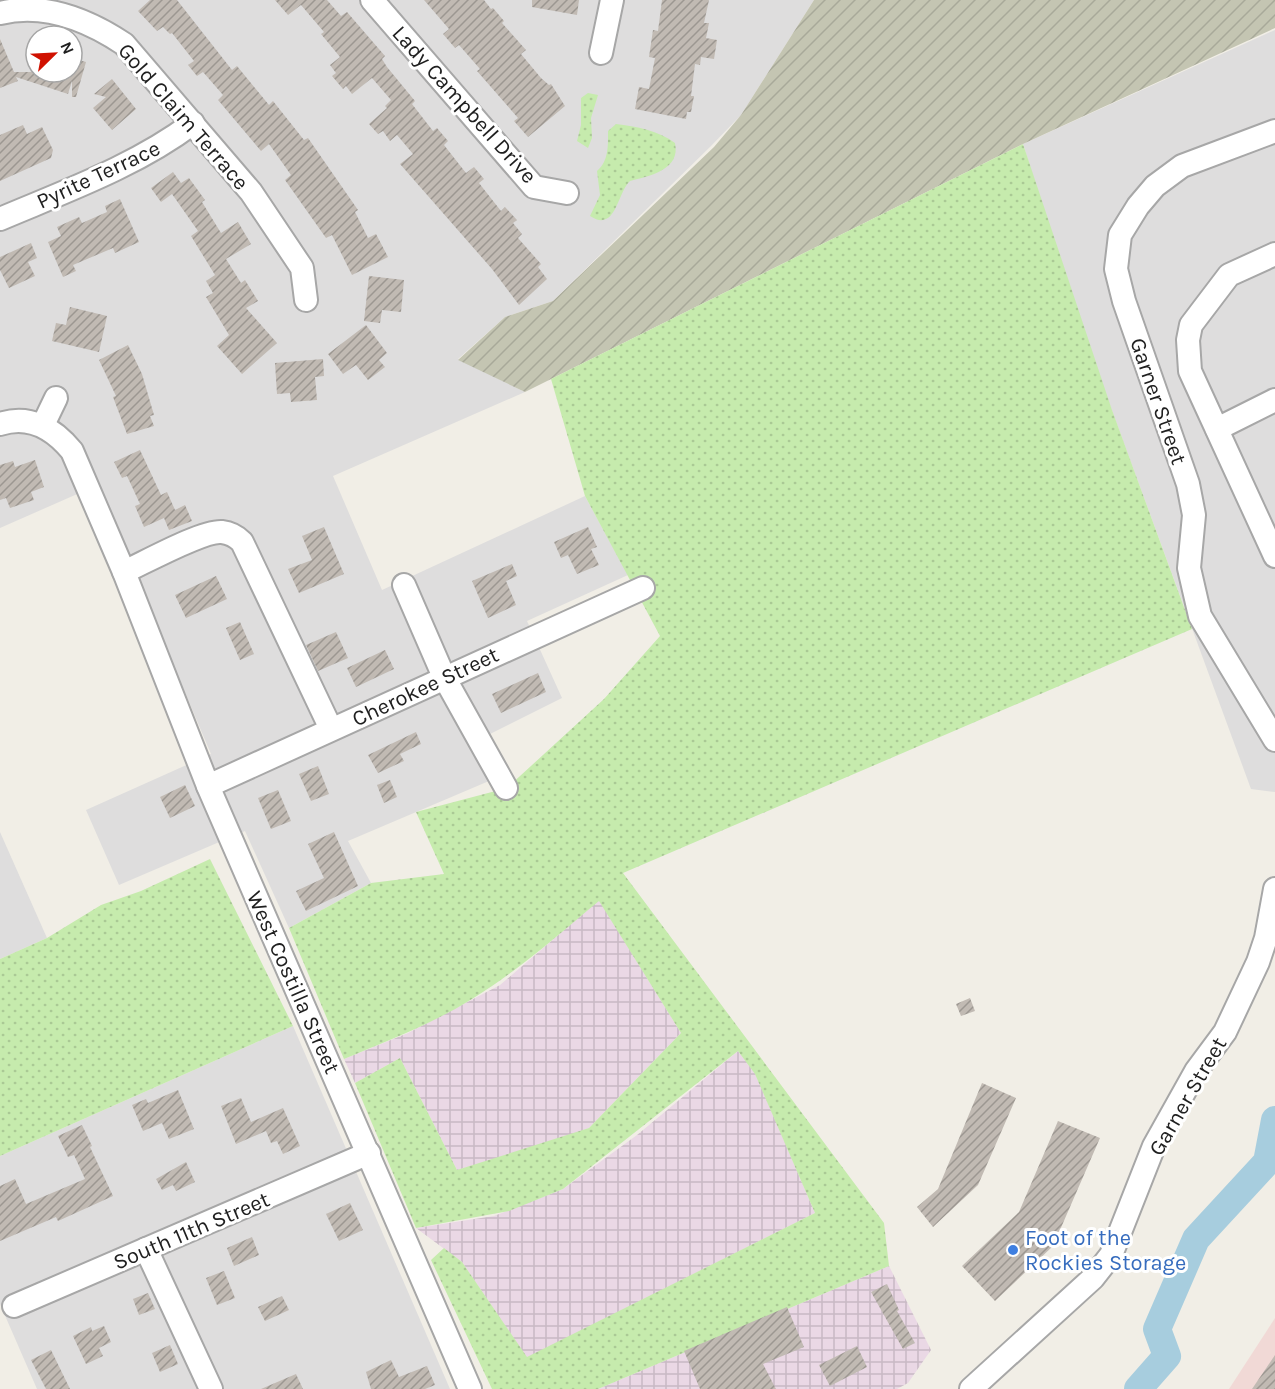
<svg xmlns="http://www.w3.org/2000/svg" width="1275" height="1389" font-family="Karla,sans-serif">
	<style>
		.residential { fill: #dedddd; fill-rule: evenodd }
		.commercial { fill: #f1d9d6 }
		.industrial { fill: url(#industrial-grid) }
		.construction { fill: url(#construction-furrows) }
		.grass { fill: url(#grass-dots) }
		.lines { fill: none; stroke-linecap: round; stroke-linejoin: round }
		.river { stroke: #a7cdde; stroke-width: 28 }
		.building { fill: url(#building-hatch) }
		.minor-casing { stroke: #a7a7a7; stroke-width: 26 }
		.minor { stroke: #fff; stroke-width: 22 }
		.shop-dot { fill: #3f7fe0; stroke: #fff; stroke-width: 2 }
		.labels { text-anchor: middle; stroke-width: 6; stroke-linejoin: round; paint-order: stroke }
		.street-label { font-size: 22px; fill: #202020; stroke: #fff }
		.shop-label { font-size: 22px; fill: #366cbe; stroke: #fff; text-anchor: start }
	</style>
	<defs>
		<pattern id="industrial-grid" width="8" height="8" patternUnits="userSpaceOnUse" patternTransform="scale(1.5)"><rect width="8" height="8" fill="#ead8e5"/><path d="M0 4h8M4 0v8" fill="none" stroke="#c8b9c4"/></pattern>
		<pattern id="construction-furrows" width="10" height="10" patternUnits="userSpaceOnUse" patternTransform="scale(1.5)"><rect width="10" height="10" fill="#c4c5b2"/><path d="M-1 1l2-2M0 10L10 0M9 11l2-2" fill="none" stroke="#a8a999"/></pattern>
		<pattern id="grass-dots" width="8" height="8" patternUnits="userSpaceOnUse" patternTransform="scale(1.5)"><rect width="8" height="8" fill="#c6ebad"/><path d="M2 2h.1M6 6h.1" fill="none" stroke="#aac995" stroke-width="1.8" stroke-linecap="round"/></pattern>
		<pattern id="building-hatch" width="6" height="6" patternUnits="userSpaceOnUse" patternTransform="scale(1.5)"><rect width="6" height="6" fill="#c1bab3"/><path d="M-1 1l2-2M0 6l6-6M5 7l2-2" fill="none" stroke="#9c9791"/></pattern>
	</defs>
	<rect width="100%" height="100%" fill="#f1eee6"/>
	<!-- residential -->
	<g class="residential">
		<path d="M0 0H814L741 115 711 146 553 301 505 317 458 359 525 392 333 476 382 590 585 496 628 575 527 621 562 698 474 742 489 781 348 841 371 883 289 928 245 831 119 885 86 810 211 754 129 560 100 484 0 528ZM36 36H72V72H36Z"/>
		<polygon points="1275,30 1275,792 1251,789 1075,310 1023,144"/>
		<polygon points="0,832 47,938 0,959"/>
		<polygon points="293,1026 450,1389 37,1389 0,1304 0,1156"/>
	</g>
	<!-- commercial -->
	<polygon class="commercial" points="1275,1318 1275,1389 1229,1389"/>
	<!-- industrial -->
	<g class="industrial">
		<polygon points="599,900 681,1033 589,1128 557,1144 457,1170 400,1058 355,1083 344,1059 408,1033 500,985"/>
		<polygon points="738,1051 755,1073 815,1213 527,1358 462,1262 416,1228 494,1216 563,1189 637,1135"/>
		<polygon points="889,1266 931,1350 908,1383 897,1389 598,1389"/>
	</g>
	<!-- construction -->
	<polygon class="construction" points="814,0 1275,0 1275,28 1023,144 525,392 458,360 505,317 553,301 714,147 741,115"/>
	<!-- grass -->
	<g class="grass">
		<polygon points="588,93 598,95 591,118 592,138 588,148 577,141 581,125 581,98"/>
		<path d="M616 124C636 126 659 131 675 143 681 170 649 176 630 181 617 193 616 233 590 216L600 195 597 171C609 161 608 145 608 131Z"/>
		<path d="M1023 144 1112 410 1192 629 623 873 884 1223 889 1266 598 1389H492L431 1260 444 1248 462 1262 527 1357 815 1213 755 1074 738 1051 563 1189 509 1211 416 1228 355 1083 400 1058 457 1170 589 1128 681 1033 599 901C558 935 518 971 472 999 432 1024 387 1041 344 1059L289 928 371 883 444 874 416 812 507 788 604 699 660 636 585 496 551 379Z"/>
		<polygon points="210,859 293,1026 0,1156 0,959 47,938 101,905 141,891"/>
	</g>
	<g class="lines">
		<!-- river -->
		<polyline class="river" points="1138,1389 1167,1356 1157,1329 1196,1239 1267,1162 1275,1120"/>
	</g>
	<!-- building -->
	<g class="building">
		<polygon points="150,0 177,0 232,70 237,66 269,105 273,101 304,140 308,138 358,210 355,212 368,238 376,234 388,257 352,275 332,235 326,238 285,180 291,175 269,144 261,151 218,100 223,95 203,72 197,76 188,65 194,61 172,33 170,34 163,27 157,31 138,11"/>
		<polygon points="275,0 327,0 341,16 347,12 385,56 382,59 387,67 415,101 412,104 433,131 437,128 448,141 444,145 466,173 474,167 484,179 479,183 501,211 505,207 517,220 513,223 522,234 518,238 541,264 538,267 547,279 519,305 492,269 400,164 413,154 397,135 390,141 383,131 378,134 369,124 387,108 385,106 391,100 372,78 352,94 346,86 343,89 332,76 336,73 330,65 340,57 321,34 324,32 301,5 288,15"/>
		<polygon points="424,0 484,0 491,9 493,8 504,21 502,23 526,50 521,54 541,78 549,85 551,84 565,106 528,137 514,121 518,118 477,71 480,69 459,45 455,48 443,34 449,29"/>
		<polygon points="532,0 579,0 577,15 532,7"/>
		<polygon points="662,0 709,0 704,23 709,23 706,38 717,40 714,59 701,57 700,65 695,64 691,96 694,96 691,112 687,112 686,119 635,109 639,87 649,89 655,58 649,57 653,30 658,31"/>
		<polygon points="0,39 14,72 72,72 72,58 86,62 76,97 72,97 72,81 68,94 16,77 18,81 0,88"/>
		<polygon points="112,79 136,109 112,130 93,108 106,97 94,94"/>
		<polygon points="23,125 27,134 42,127 53,150 51,158 0,181 0,135"/>
		<polygon points="173,172 181,183 189,178 205,200 202,202 221,233 238,222 251,244 226,259 241,283 245,280 258,301 246,308 277,343 242,374 217,346 229,335 206,297 213,293 206,281 215,275 191,236 198,231 172,194 161,202 151,188"/>
		<polygon points="120,199 139,242 115,253 113,248 73,265 76,271 63,277 48,242 61,236 57,227 79,217 82,223 107,212 105,206"/>
		<polygon points="31,243 37,258 28,262 35,276 9,288 0,270 0,257"/>
		<polygon points="369,276 404,280 401,312 382,310 380,323 364,321"/>
		<polygon points="70,307 107,316 99,352 52,341 56,323 66,325"/>
		<polygon points="366,325 387,353 379,360 385,367 368,380 356,365 343,374 328,354"/>
		<polygon points="128,345 142,374 154,415 150,416 154,426 127,434 113,397 116,396 99,360"/>
		<polygon points="323,359 324,376 315,377 317,400 291,402 290,393 277,394 275,363"/>
		<polygon points="140,450 161,495 167,492 175,510 185,505 192,521 169,530 164,518 144,527 135,506 140,504 127,476 122,478 114,462"/>
		<polygon points="35,460 44,487 31,492 34,500 10,508 6,498 0,500 0,465 13,461 15,467"/>
		<polygon points="324,527 344,574 299,593 288,569 312,560 302,536"/>
		<polygon points="588,527 597,547 591,549 599,565 577,574 568,555 561,558 554,542"/>
		<polygon points="512,564 517,576 506,581 516,605 488,618 472,581"/>
		<polygon points="216,576 227,599 186,618 175,595"/>
		<polygon points="240,622 254,654 240,660 226,628"/>
		<polygon points="336,632 348,658 318,671 306,645"/>
		<polygon points="385,650 394,669 356,687 347,668"/>
		<polygon points="538,673 546,692 501,713 492,694"/>
		<polygon points="416,732 421,744 400,754 404,761 378,773 368,755"/>
		<polygon points="318,766 329,794 311,801 299,774"/>
		<polygon points="390,780 397,797 384,803 377,785"/>
		<polygon points="185,785 195,806 170,818 160,797"/>
		<polygon points="278,790 291,821 271,829 258,798"/>
		<polygon points="334,832 358,886 306,911 296,891 324,878 308,844"/>
		<polygon points="970,998 975,1011 961,1016 956,1004"/>
		<polygon points="982,1083 1016,1098 978,1185 933,1227 917,1207 938,1189"/>
		<polygon points="178,1090 194,1129 169,1139 162,1123 143,1131 132,1105 146,1099 148,1103"/>
		<polygon points="241,1098 251,1122 283,1108 300,1146 283,1154 277,1141 271,1143 266,1131 236,1144 221,1106"/>
		<polygon points="1058,1121 1100,1138 1053,1246 995,1301 962,1266 1019,1212"/>
		<polygon points="82,1125 92,1146 90,1147 113,1196 58,1221 56,1217 0,1241 0,1186 15,1179 26,1204 85,1179 74,1155 68,1157 58,1136"/>
		<polygon points="186,1162 195,1182 176,1191 173,1185 162,1190 156,1179"/>
		<polygon points="350,1203 363,1230 339,1241 326,1214"/>
		<polygon points="252,1237 259,1255 234,1266 227,1248"/>
		<polygon points="224,1271 235,1298 217,1305 206,1278"/>
		<polygon points="887,1284 899,1310 897,1311 915,1343 903,1349 871,1292"/>
		<polygon points="148,1293 155,1309 139,1315 133,1299"/>
		<polygon points="282,1296 289,1310 265,1321 258,1307"/>
		<polygon points="787,1307 804,1347 763,1364 776,1389 700,1389 684,1351"/>
		<polygon points="104,1326 111,1342 99,1348 103,1356 86,1364 73,1336 91,1327 92,1331"/>
		<polygon points="170,1345 178,1364 160,1372 152,1353"/>
		<polygon points="857,1346 867,1367 830,1386 819,1365"/>
		<polygon points="51,1350 70,1389 46,1389 31,1360"/>
		<polygon points="1275,1355 1275,1389 1252,1389"/>
		<polygon points="391,1360 399,1377 427,1366 435,1385 425,1389 371,1389 366,1372"/>
		<polygon points="296,1374 303,1389 261,1389"/>
	</g>
	<g class="lines">
		<!-- minor casing -->
		<g class="minor-casing">
			<g id="minor">
				<polyline points="372,0 534,187 567,193"/>
				<path d="M0 13C45 2 88 20 124 44L251 192 302 268 306 300"/>
				<polyline points="601,53 612,0"/>
				<polyline points="1275,131 1182,166 1155,186 1138,206 1120,235 1116,269 1124,301 1188,484 1194,515 1189,568 1200,616 1275,740"/>
				<path d="M0 219C66 191 136 166 193 123"/>
				<polyline points="1275,254 1229,275 1191,325 1188,340 1190,371 1275,556"/>
				<path d="M0 424C30 414 54 429 72 451L124 572 208 786 470 1389"/>
				<polyline points="43,425 56,398"/>
				<polyline points="1217,429 1275,400"/>
				<path d="M124 572C144 563 203 530 222 532 231 533 236 536 242 542L331 729"/>
				<polyline points="404,585 444,677 506,788"/>
				<polyline points="208,786 643,588"/>
				<polyline points="146,1249 211,1389"/>
				<polyline points="14,1306 369,1153"/>
				<polyline points="971,1389 1093,1278 1111,1255 1154,1146 1196,1071 1225,1032 1258,962 1266,938 1275,889"/>
			</g>
		</g>
		<!-- minor -->
		<use href="#minor" class="minor"/>
	</g>
	<!-- markers -->
	<circle class="shop-dot" cx="1013" cy="1250" r="6"/>
	<g class="labels">
		<!-- street labels -->
		<g class="street-label">
			<text transform="translate(465 104) rotate(48)" y="8">Lady Campbell Drive</text>
			<text transform="translate(184 116) rotate(49)" y="8">Gold Claim Terrace</text>
			<text transform="translate(98 174) rotate(-25)" y="8">Pyrite Terrace</text>
			<text transform="translate(1159 401) rotate(71)" y="8">Garner Street</text>
			<text transform="translate(425 686) rotate(-25)" y="8">Cherokee Street</text>
			<text transform="translate(294 982) rotate(66)" y="8">West Costilla Street</text>
			<text transform="translate(1187 1096) rotate(-60)" y="8">Garner Street</text>
			<text transform="translate(191 1230) rotate(-23)" y="8">South 11th Street</text>
		</g>
		<!-- shop labels -->
		<g class="shop-label">
			<text x="1025" y="1245">Foot of the<tspan x="1025" dy="25">Rockies Storage</tspan></text>
		</g>
	</g>
	<!-- north arrow -->
	<g transform="translate(54 54) rotate(66)"><circle r="28" fill="#ffffff" stroke="#a6a6a6" stroke-width="1.5"/>
	<path d="M0-4.5L10 22L0 15L-10 22Z" fill="#d01100"/>
	<text y="-9" font-size="16" font-weight="bold" text-anchor="middle" fill="#202020">N</text>
	</g>
</svg>
